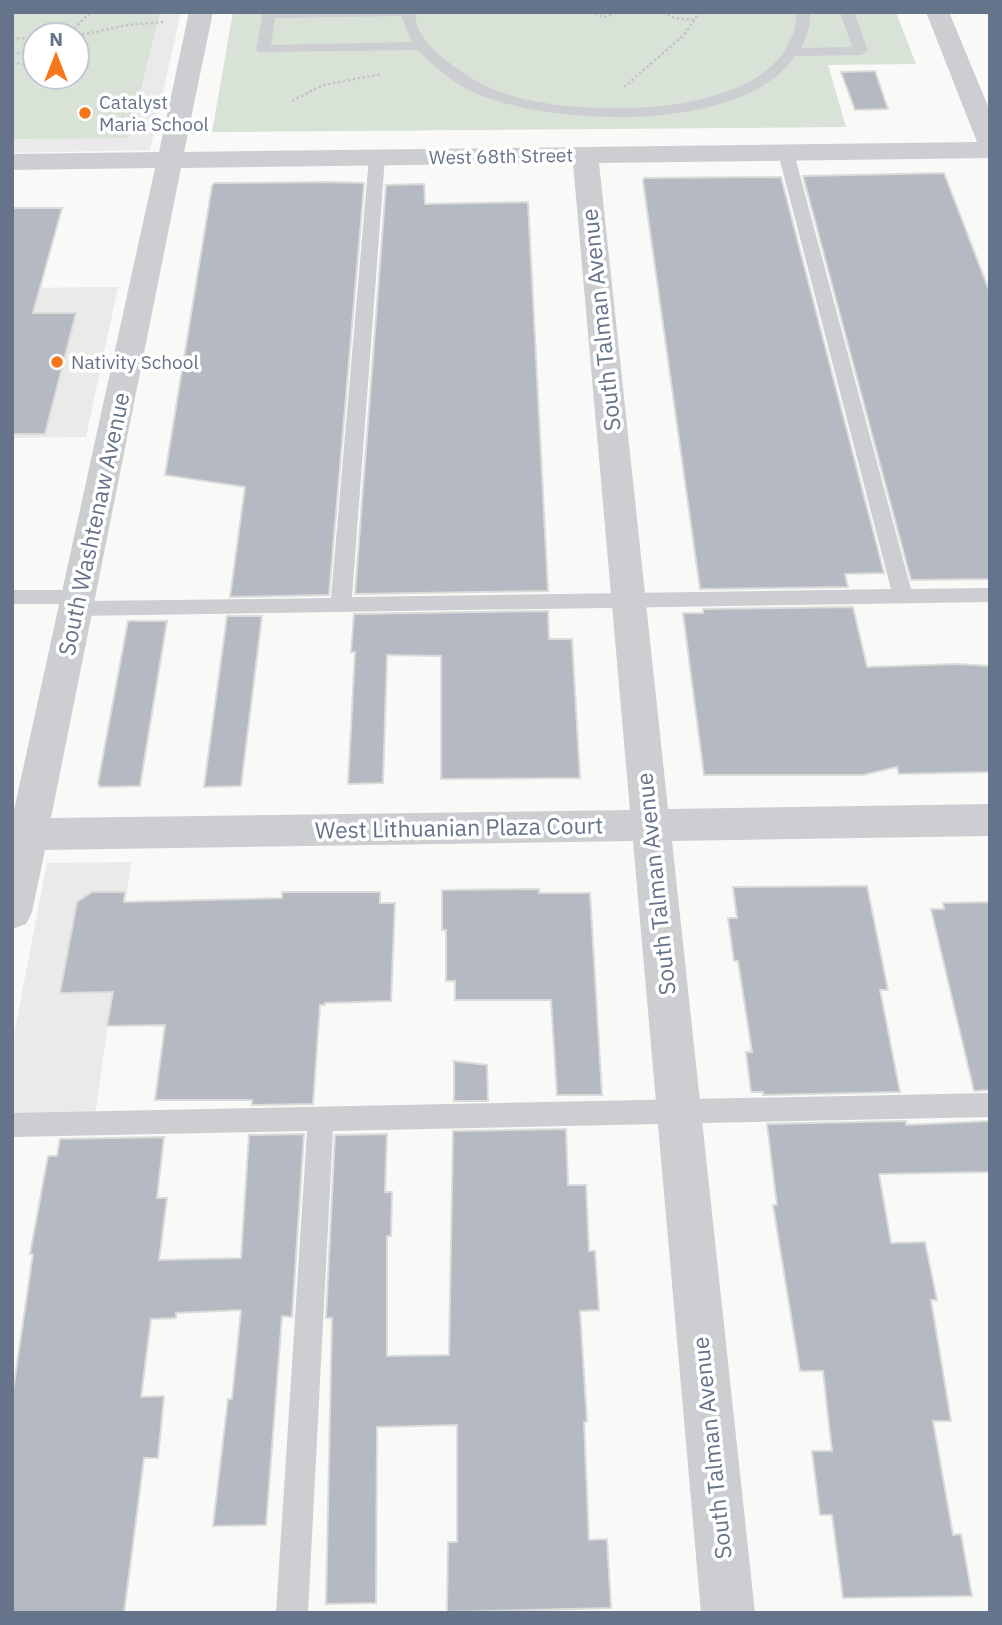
<svg xmlns="http://www.w3.org/2000/svg" width="1002" height="1625" font-family="'IBM Plex Sans',sans-serif">
	<style>
		.built { fill: #eaeaea; fill-rule: evenodd }
		.green { fill: #d9e2d7; fill-rule: evenodd }
		.building { fill: #b4b9c2; stroke: #dbdbd9; stroke-width: 2 }
		.lines { fill: none; stroke-linecap: round; stroke-linejoin: round }
		.path { stroke: #c2c4c7; stroke-width: 2.5; stroke-dasharray: 2.5 2.5; stroke-linecap: butt }
		.service { fill: #ccced2; fill-rule: evenodd }
		.minor { fill: #ccced2; fill-rule: evenodd }
		.poi-dot { fill: #f5761b; stroke: #fff; stroke-width: 2.5 }
		.labels { text-anchor: middle; stroke-width: 7; stroke-linejoin: round; paint-order: stroke }
		.far-poi-label { font-size: 19px; fill: #65738b; stroke: #fff; text-anchor: start }
		.far-street-label { font-size: 19px; fill: #65738b; stroke: #fff }
		.street-label { font-size: 23px; fill: #65738b; stroke: #fff }
	</style>
	<rect width="100%" height="100%" fill="#f9f9f7"/>
	<!-- built -->
	<g class="built">
		<path d="M12 12H181L150 150 12 153ZM35 35H77V77H35Z"/>
		<polygon points="118,287 86,437 12,438 12,288"/>
		<polygon points="131,862 94,1123 12,1125 12,1045 47,863"/>
	</g>
	<!-- green -->
	<g class="green">
		<path d="M12 12H160L129 138 12 139ZM35 35H77V77H35Z"/>
		<polygon points="233,12 896,12 916,64 828,65 846,127 212,132"/>
	</g>
	<!-- building -->
	<g class="building">
		<polygon points="875,71 888,109 855,110 841,72"/>
		<polygon points="944,173 990,293 990,579 911,580 803,176"/>
		<polygon points="781,177 884,573 845,574 848,587 700,589 643,181 644,178"/>
		<polygon points="329,182 364,183 364,185 329,595 230,597 245,487 165,475 212,186 214,183"/>
		<polygon points="424,184 425,204 528,202 548,591 355,594 386,185"/>
		<polygon points="12,208 62,208 33,313 76,313 45,434 12,434"/>
		<polygon points="853,607 867,667 958,664 990,666 990,772 899,774 897,767 863,775 704,775 683,613 703,613 703,609"/>
		<polygon points="548,611 549,639 572,639 580,778 441,779 441,656 387,655 383,783 348,784 355,652 351,652 354,614"/>
		<polygon points="227,616 262,616 241,786 204,787"/>
		<polygon points="128,621 167,621 140,786 100,787 98,783"/>
		<polygon points="867,886 888,990 880,990 900,1092 763,1095 763,1092 751,1092 746,1052 752,1052 738,961 734,961 728,918 737,918 733,887"/>
		<polygon points="539,889 539,893 590,893 602,1095 557,1095 551,1000 455,1000 455,981 446,981 446,930 442,930 442,890"/>
		<polygon points="92,892 125,892 124,902 282,898 282,892 380,892 380,903 395,903 391,1001 325,1003 325,1005 320,1005 313,1104 252,1105 252,1100 155,1100 165,1025 107,1026 113,992 60,993 77,902"/>
		<polygon points="990,902 990,1090 974,1091 931,909 944,909 943,903"/>
		<polygon points="454,1061 487,1065 488,1101 454,1101"/>
		<polygon points="906,1121 906,1125 990,1121 990,1172 879,1174 891,1243 925,1242 937,1300 931,1300 951,1421 933,1421 953,1535 961,1534 972,1596 843,1598 832,1515 820,1515 812,1451 832,1451 823,1371 800,1371 773,1205 777,1205 767,1124"/>
		<polygon points="566,1129 568,1185 586,1185 589,1251 595,1251 599,1310 580,1311 587,1422 584,1422 589,1540 607,1539 611,1608 447,1612 448,1542 457,1542 457,1425 377,1427 376,1603 326,1604 332,1318 326,1318 335,1135 387,1134 385,1192 392,1192 391,1236 387,1236 387,1356 449,1355 453,1131"/>
		<polygon points="304,1134 292,1317 282,1316 266,1525 213,1526 228,1399 232,1399 241,1310 176,1313 176,1318 151,1319 141,1397 164,1396 158,1458 144,1458 124,1613 12,1613 12,1398 33,1254 30,1254 48,1156 57,1156 60,1139 164,1137 157,1198 167,1198 159,1260 241,1258 249,1135"/>
	</g>
	<g class="lines">
		<!-- path -->
		<g class="path">
			<polyline points="481,12 506,12"/>
			<polyline points="590,12 604,17 620,12"/>
			<polyline points="663,12 675,18 695,20"/>
			<polyline points="60,35 72,30"/>
			<polyline points="74,35 76,33 72,30 91,12"/>
			<polyline points="77,36 127,25 163,22"/>
			<polyline points="12,38 35,39"/>
			<polyline points="12,55 35,48"/>
			<polyline points="12,63 35,64"/>
			<polyline points="61,81 67,77"/>
			<polyline points="624,87 684,35 700,12"/>
			<polyline points="292,101 323,85 382,74"/>
		</g>
		<!-- service -->
		<g class="service">
			<path d="M263 12H415C416 32 427 44 441 56 464 76 487 89 516 97 583 116 746 118 786 48 793 36 798 25 796 12H810C811 25 807 36 801 48L852 47 840 12H854L868 51 861 55 795 56C743 134 549 127 473 92 452 82 433 66 418 50L258 52 256 49ZM401 16 412 42 271 45 275 18Z"/>
			<polygon points="786,148 794,153 911,589 990,588 990,602 76,616 69,614 66,609 68,604 12,604 12,590 78,590 85,592 88,597 86,601 331,598 369,157 377,152 385,157 352,597 891,589 778,153"/>
			<polygon points="990,1093 990,1117 333,1131 308,1613 276,1613 307,1131 12,1137 12,1113"/>
		</g>
		<!-- minor -->
		<path class="minor" d="M189 12H213L184 152 977 142 926 12H949L990 111V158L599 163 668 809 990 804V836L672 841 755 1613H701L633 841 45 850 32 912 26 924 12 929V819L155 168 12 170V154L159 152ZM573 163 630 810 51 818 181 168Z"/>
	</g>
	<!-- markers -->
	<g class="poi-dot">
		<circle cx="85" cy="113" r="7"/>
		<circle cx="57" cy="362" r="7"/>
	</g>
	<g class="labels">
		<!-- far-poi labels -->
		<g class="far-poi-label">
			<text x="99" y="109">Catalyst<tspan x="99" dy="22">Maria School</tspan></text>
			<text x="71" y="369">Nativity School</text>
		</g>
		<!-- far-street labels -->
		<g class="far-street-label">
			<text transform="translate(501 156) rotate(-1)" y="7">West 68th Street</text>
		</g>
		<!-- street labels -->
		<g class="street-label">
			<text transform="translate(601 320) rotate(-96)" y="8">South Talman Avenue</text>
			<text transform="translate(94 524) rotate(-78)" y="8">South Washtenaw Avenue</text>
			<text transform="translate(459 828) rotate(-1)" y="8">West Lithuanian Plaza Court</text>
			<text transform="translate(656 884) rotate(-96)" y="8">South Talman Avenue</text>
			<text transform="translate(712 1448) rotate(-96)" y="8">South Talman Avenue</text>
		</g>
	</g>
	<!-- border -->
	<rect width="1002" height="1625" fill="none" stroke="#65738b" stroke-width="28"/>
	<!-- north arrow -->
	<g transform="translate(56 56)"><circle r="33" fill="#ffffff" stroke="#c1c7d1" stroke-width="2"/>
	<path d="M0-5L12 26L0 18L-12 26Z" fill="#f5761b"/>
	<text y="-10" font-size="19" font-weight="bold" text-anchor="middle" fill="#65738b">N</text>
	</g>
</svg>
